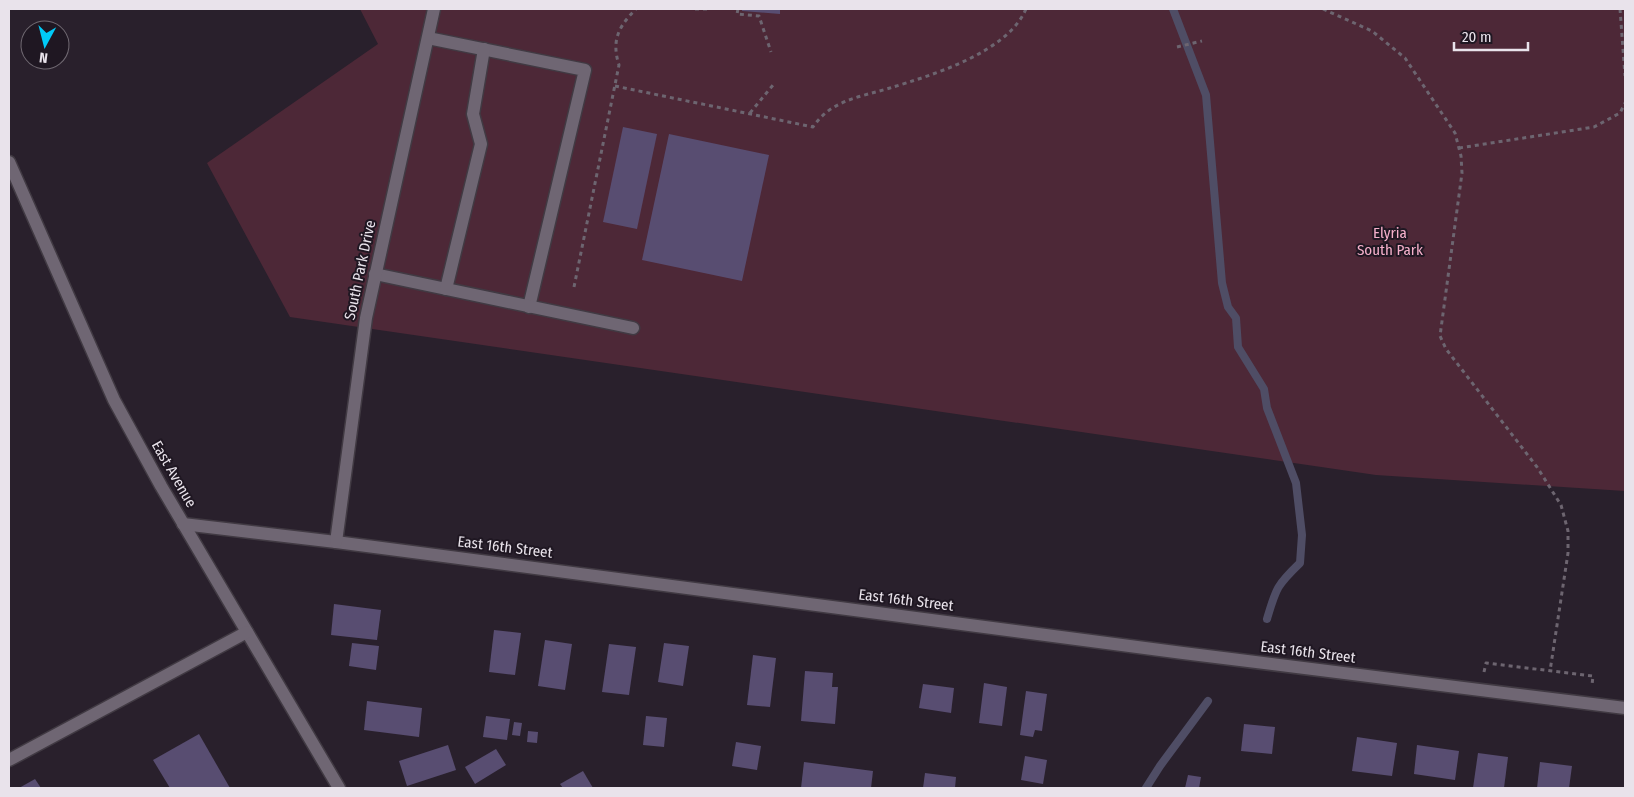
<svg xmlns="http://www.w3.org/2000/svg" width="1634" height="797" font-family="'Fira Sans Condensed',sans-serif">
	<style>
		.green { fill: #4d2837 }
		.lines { fill: none; stroke-linecap: round; stroke-linejoin: round }
		.stream { stroke: #4f4d65; stroke-width: 8 }
		.building { fill: #584d71 }
		.minor-casing { stroke: #413a43; stroke-width: 15 }
		.path { stroke: #6d6570; stroke-width: 3; stroke-dasharray: 4 4; stroke-linecap: butt }
		.minor { stroke: #6f6673; stroke-width: 12 }
		.labels { text-anchor: middle; stroke-width: 4; stroke-linejoin: round; paint-order: stroke }
		.park-label { font-size: 15px; fill: #f6b0cb; stroke: #1f1722 }
		.street-label { font-size: 15px; fill: #e9e3eb; stroke: #1f1722 }
	</style>
	<rect width="100%" height="100%" fill="#29202c"/>
	<!-- green -->
	<polygon class="green" points="360,9 1625,9 1625,491 1376,475 290,317 207,163 378,44"/>
	<g class="lines">
		<!-- stream -->
		<g class="stream">
			<path d="M1173 9 1206 95 1222 283 1228 307 1236 318 1238 347 1264 389 1267 408 1296 483 1302 535 1300 563C1276 586 1276 589 1267 619"/>
			<polyline points="1146,788 1160,766 1208,701"/>
		</g>
	</g>
	<!-- building -->
	<g class="building">
		<polygon points="742,9 780,9 780,14 742,11"/>
		<polygon points="623,127 657,134 637,229 603,222"/>
		<polygon points="669,134 769,155 742,281 642,260"/>
		<polygon points="334,604 381,610 377,640 331,635"/>
		<polygon points="494,630 521,633 515,675 489,672"/>
		<polygon points="545,640 572,644 565,690 538,686"/>
		<polygon points="352,643 379,646 376,670 349,666"/>
		<polygon points="664,643 689,646 683,686 658,682"/>
		<polygon points="609,644 636,647 629,695 602,692"/>
		<polygon points="753,655 776,658 770,707 747,705"/>
		<polygon points="805,671 833,673 832,687 838,687 835,724 801,721"/>
		<polygon points="984,683 1007,687 1002,726 979,723"/>
		<polygon points="923,684 954,688 951,713 919,708"/>
		<polygon points="1026,691 1047,694 1042,731 1035,730 1033,737 1020,735"/>
		<polygon points="367,701 422,708 419,737 364,730"/>
		<polygon points="486,716 510,719 507,740 483,737"/>
		<polygon points="646,716 667,718 664,747 643,745"/>
		<polygon points="514,722 522,723 520,736 512,735"/>
		<polygon points="1244,724 1275,727 1272,754 1241,751"/>
		<polygon points="528,731 538,732 537,743 527,742"/>
		<polygon points="199,734 230,788 170,788 153,760"/>
		<polygon points="1357,737 1397,743 1392,776 1352,771"/>
		<polygon points="736,742 761,746 757,770 732,766"/>
		<polygon points="448,745 456,770 407,786 399,761"/>
		<polygon points="1417,745 1459,751 1455,780 1414,774"/>
		<polygon points="496,749 506,765 475,784 465,767"/>
		<polygon points="1478,753 1508,757 1504,788 1473,788"/>
		<polygon points="1025,756 1047,760 1043,784 1021,780"/>
		<polygon points="804,762 873,771 871,788 801,788"/>
		<polygon points="1540,762 1572,766 1569,788 1537,788"/>
		<polygon points="583,771 593,788 563,788 560,784"/>
		<polygon points="925,773 956,777 955,788 923,788"/>
		<polygon points="1188,775 1201,777 1199,788 1185,788"/>
		<polygon points="35,779 41,788 19,788"/>
	</g>
	<g class="lines">
		<!-- minor casing -->
		<g class="minor-casing">
			<g id="minor">
				<polyline points="428,38 585,70 529,307"/>
				<polyline points="9,162 114,400 161,486 339,788"/>
				<polyline points="375,274 633,328"/>
				<polyline points="446,289 481,144 473,114 484,49"/>
				<polyline points="183,524 336,542 1183,653 1625,708"/>
				<polyline points="336,542 366,318 434,9"/>
				<polyline points="9,760 247,632"/>
			</g>
		</g>
		<!-- path -->
		<g class="path">
			<polyline points="695,9 708,9"/>
			<polyline points="738,9 737,14 759,16 771,52"/>
			<polyline points="1323,9 1372,31 1405,58 1455,133 1461,156 1462,173 1440,336 1446,349 1537,467 1561,505 1568,531 1568,553 1550,671"/>
			<polyline points="1620,9 1625,76"/>
			<polyline points="1177,47 1202,41"/>
			<path d="M615 86 813 127C831 100 860 97 890 88 932 75 1007 53 1026 9"/>
			<polyline points="750,113 773,85"/>
			<polyline points="1459,148 1594,127 1620,113 1625,103"/>
			<path d="M574 287 619 65C611 40 619 26 636 9"/>
			<polyline points="1484,672 1486,663 1593,676 1592,685"/>
		</g>
		<!-- minor -->
		<use href="#minor" class="minor"/>
	</g>
	<g class="labels">
		<!-- park labels -->
		<g class="park-label">
			<text x="1390" y="238">Elyria<tspan x="1390" dy="17">South Park</tspan></text>
		</g>
		<!-- street labels -->
		<g class="street-label">
			<text transform="translate(360 270) rotate(-78)" y="5">South Park Drive</text>
			<text transform="translate(174 474) rotate(60)" y="5">East Avenue</text>
			<text transform="translate(505 547) rotate(7)" y="5">East 16th Street</text>
			<text transform="translate(906 600) rotate(7)" y="5">East 16th Street</text>
			<text transform="translate(1308 652) rotate(7)" y="5">East 16th Street</text>
		</g>
	</g>
	<!-- border -->
	<rect width="1634" height="797" fill="none" stroke="#e9e3eb" stroke-width="20"/>
	<!-- north arrow -->
	<g transform="translate(45 45) rotate(187)"><circle r="24" fill="#1f1722" stroke="#706972"/>
	<path d="M0-4L9 19L0 12L-9 19Z" fill="#00cbf8"/>
	<text y="-8" font-size="14" font-weight="bold" text-anchor="middle" fill="#e9e3eb">N</text>
	</g>
	<!-- scale -->
	<path d="M1454 42v8h74v-8" fill="none" stroke="#e9e3eb" stroke-width="2.5"/>
	<text x="1462" y="42" font-size="15" fill="#e9e3eb" stroke="#1f1722" stroke-width="4" paint-order="stroke">20 m</text>
</svg>
